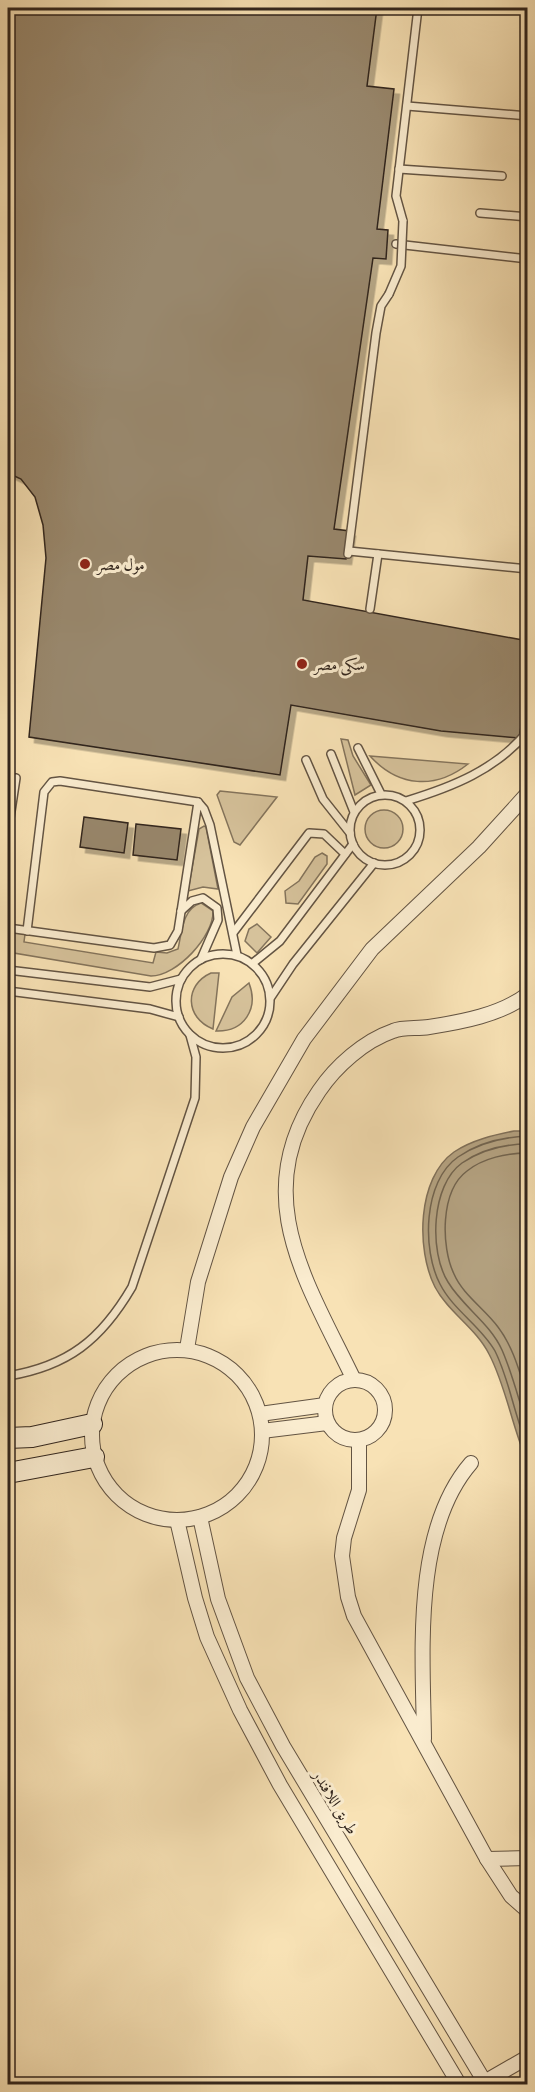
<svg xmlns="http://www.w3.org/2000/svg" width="535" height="2092" font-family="Vollkorn,Amiri,serif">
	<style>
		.green { fill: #d6c29b; stroke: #84745c; stroke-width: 1.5 }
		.water { fill: #b4a281; stroke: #807059; stroke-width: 1.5 }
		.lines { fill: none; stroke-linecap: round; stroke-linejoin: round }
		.shore { stroke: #72644f; stroke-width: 1.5 }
		.building { fill: #98876c; stroke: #31251d; stroke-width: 1.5; filter: url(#shadow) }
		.lane-casing { stroke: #635443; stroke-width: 10 }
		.street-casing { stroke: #635443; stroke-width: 16 }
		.secondary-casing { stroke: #31251d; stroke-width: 22 }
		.lane { stroke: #faeccf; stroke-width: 7 }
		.street { stroke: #faeccf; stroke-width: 14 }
		.secondary { stroke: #faeccf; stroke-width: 20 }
		.lane-bridge-casing { stroke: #635443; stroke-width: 10; stroke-linecap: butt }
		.lane-bridge { stroke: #faeccf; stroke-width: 7 }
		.poi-dot { fill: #8f2418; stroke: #faeccf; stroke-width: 2 }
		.labels { text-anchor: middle; stroke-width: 6; stroke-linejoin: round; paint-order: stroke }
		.poi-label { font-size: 16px; fill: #31251d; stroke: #faeccf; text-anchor: start }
		.street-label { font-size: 16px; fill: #31251d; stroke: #faeccf }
	</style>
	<defs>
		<filter id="shadow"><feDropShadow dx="5.5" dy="5.5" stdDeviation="0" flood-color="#0004"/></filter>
	</defs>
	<rect width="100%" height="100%" fill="#f8e2b5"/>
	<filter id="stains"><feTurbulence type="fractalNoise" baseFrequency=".00333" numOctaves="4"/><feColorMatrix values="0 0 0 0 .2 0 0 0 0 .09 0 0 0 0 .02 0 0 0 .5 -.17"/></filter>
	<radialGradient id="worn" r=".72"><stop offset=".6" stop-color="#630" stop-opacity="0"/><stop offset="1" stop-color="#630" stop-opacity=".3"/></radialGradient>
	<!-- green -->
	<g class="green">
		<polygon points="341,739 348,740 353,756 371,785 355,795"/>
		<path d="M370 756 468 764C435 790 398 787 370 756Z"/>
		<polygon points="220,791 277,797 240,845 234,842 217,795"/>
		<circle cx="384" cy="829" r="19"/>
		<polygon points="204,826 206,827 218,889 203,887 188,891 199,829"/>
		<polygon points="322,853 327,856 327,864 298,904 286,903 285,891 299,881 315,857"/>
		<path d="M201 903 213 911C214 936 177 976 151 976L8 952V932L25 934 24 942 153 963 156 952 167 953 178 949C182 932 182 909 201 903Z"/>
		<polygon points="257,924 271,937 257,953 245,941 249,929"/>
		<path d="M211 973H219L213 1029C185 1018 184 985 211 973Z"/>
		<path d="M249 983C259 1009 244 1032 216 1031L232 997Z"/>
	</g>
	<!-- water -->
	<path class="water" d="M514 1131H528L527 1461C512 1427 506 1386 489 1354 476 1328 448 1312 435 1287 416 1250 417 1178 454 1152 472 1140 494 1135 514 1131Z"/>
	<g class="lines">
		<!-- shore -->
		<g class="shore">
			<path d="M528 1136C504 1137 478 1143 458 1157 423 1181 422 1250 440 1284 453 1310 481 1326 495 1351 510 1381 514 1416 528 1447"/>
			<path d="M528 1144C505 1144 481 1150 462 1163 431 1185 429 1252 448 1282 463 1307 490 1323 502 1350 513 1375 519 1402 528 1428"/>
			<path d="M528 1153C507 1153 483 1158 467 1171 440 1191 441 1247 454 1274 463 1295 485 1309 498 1327 514 1348 520 1374 528 1398"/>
		</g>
	</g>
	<!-- building -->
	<g class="building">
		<polygon points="8,8 377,8 367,86 394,89 377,229 388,230 386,259 373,258 334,529 350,531 346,559 308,556 303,600 528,641 528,686 519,738 441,731 291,705 280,775 29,737 46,558 43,525 35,497 21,479 8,473"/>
		<polygon points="84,817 128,823 124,853 80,847"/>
		<polygon points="136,824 181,829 177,860 133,855"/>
	</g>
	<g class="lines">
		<!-- lane casing -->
		<g class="lane-casing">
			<g id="lane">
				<polyline points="407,106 528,116"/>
				<polyline points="399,169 502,176"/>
				<polyline points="480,213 528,217"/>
				<polyline points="403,221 396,196 418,8"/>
				<polyline points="396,244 528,259"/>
				<polyline points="349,551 528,569"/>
				<polyline points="348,554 376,333 381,306 389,294"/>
				<polyline points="370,609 378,554"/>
				<polyline points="358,748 381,794"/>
				<polyline points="331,754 354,812"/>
				<polyline points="306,760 323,799 350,833"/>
				<circle cx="385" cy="830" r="35"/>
				<path d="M406 801C452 787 496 770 528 731"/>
				<polyline points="8,831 16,778"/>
				<polyline points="181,911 192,901 203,898 217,908 218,920 201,959"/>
				<polyline points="8,928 154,948 170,945 178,931 198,802"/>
				<polyline points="27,931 44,792 52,782 60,781 198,802 204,809 210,825 237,955"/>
				<polyline points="233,933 309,833 324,834 345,854"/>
				<circle cx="223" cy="1001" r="47"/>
				<polyline points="253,963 280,941 353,844"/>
				<polyline points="8,970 150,987 181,979"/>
				<polyline points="8,991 150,1009 179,1017"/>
				<polyline points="271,997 293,964 374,863"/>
				<path d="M8 1376C68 1366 101 1340 132 1287L195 1098 196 1057 190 1035"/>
			</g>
		</g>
		<!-- street casing -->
		<g class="street-casing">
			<g id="street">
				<polyline points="187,1349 198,1282 231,1177 253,1127 304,1039 372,949 479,847 528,793"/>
				<circle cx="177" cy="1435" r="85"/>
				<circle cx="355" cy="1410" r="30"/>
				<path d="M354 1380C307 1282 247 1195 319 1091 336 1066 364 1041 393 1031 403 1027 417 1029 429 1027 461 1022 501 1015 528 994"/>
				<polyline points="260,1414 325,1405"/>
				<polyline points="262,1431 327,1423"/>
				<polyline points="359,1441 359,1490 344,1538 342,1556 348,1597 354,1616 487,1859 511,1896 528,1911"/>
				<polyline points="200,1517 218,1599 247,1678 283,1746 486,2084"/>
				<polyline points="177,1520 195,1598 207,1637 240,1710 280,1785 459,2084"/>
				<path d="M424 1739C423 1654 412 1531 471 1463"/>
				<polyline points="487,1859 528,1858"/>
				<polyline points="481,2084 528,2057"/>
			</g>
		</g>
		<!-- secondary casing -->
		<g class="secondary-casing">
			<g id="secondary">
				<polyline points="8,1438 32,1437 92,1424"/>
				<polyline points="8,1473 94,1457"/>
			</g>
		</g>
		<!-- lane -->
		<use href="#lane" class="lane"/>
		<!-- street -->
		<use href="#street" class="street"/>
		<!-- secondary -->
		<use href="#secondary" class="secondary"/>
		<!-- lane-bridge casing -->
		<g class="lane-bridge-casing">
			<polyline id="lane-bridge" points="389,294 401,266 403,221"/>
		</g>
		<!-- lane-bridge -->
		<use href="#lane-bridge" class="lane-bridge"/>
	</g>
	<!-- markers -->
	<g class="poi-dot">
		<circle cx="85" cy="564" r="6"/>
		<circle cx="302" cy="664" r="6"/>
	</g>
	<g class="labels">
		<!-- poi labels -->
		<g class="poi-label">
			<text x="97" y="570">مول مصر</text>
			<text x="314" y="670">سكى مصر</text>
		</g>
		<!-- street labels -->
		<g class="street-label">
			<text transform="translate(336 1802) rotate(59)" y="6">طريق اللافندر</text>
		</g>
	</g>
	<!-- margin -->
	<rect width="535" height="2092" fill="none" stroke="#f8e2b5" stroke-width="30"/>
	<rect x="9" y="9" width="517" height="2074" fill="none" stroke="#31251d" stroke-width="3"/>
	<rect x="15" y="15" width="505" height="2062" fill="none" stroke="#31251d" stroke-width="1.5"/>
	<rect width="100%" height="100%" filter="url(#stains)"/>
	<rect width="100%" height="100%" fill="url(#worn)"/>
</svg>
